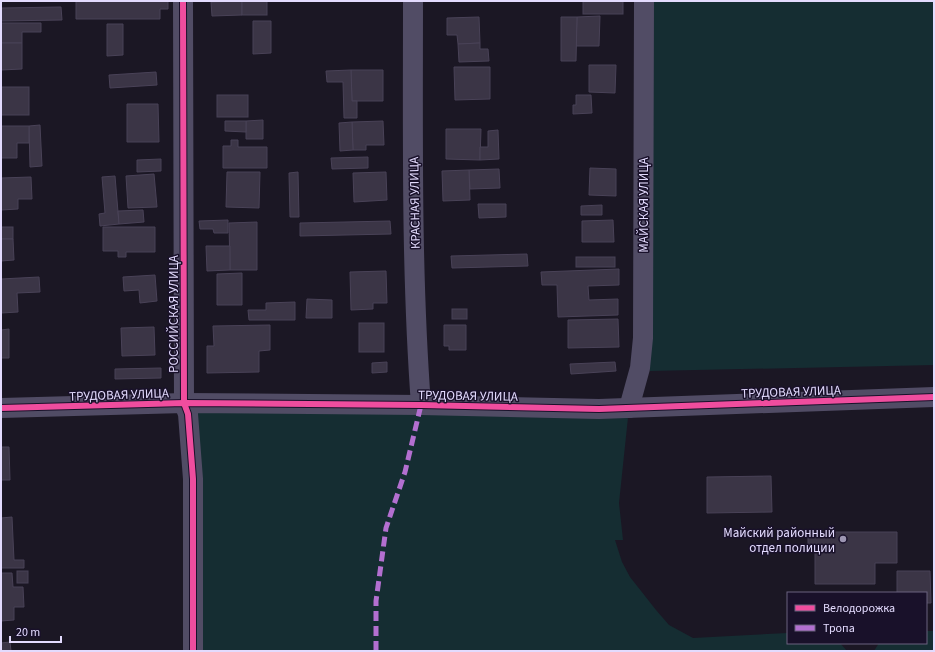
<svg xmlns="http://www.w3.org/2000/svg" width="935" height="652" font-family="'Source Sans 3',sans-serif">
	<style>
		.green { fill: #152d32 }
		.building { fill: #3b3546; stroke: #494257 }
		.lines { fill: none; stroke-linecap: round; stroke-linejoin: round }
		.minor { stroke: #514c65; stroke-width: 20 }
		.quiet { stroke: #b36fd0; stroke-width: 5; stroke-dasharray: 10 5; stroke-linecap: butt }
		.cycleway-casing { stroke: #19112a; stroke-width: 8 }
		.cycleway { stroke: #ef4d9e; stroke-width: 6 }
		.poi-dot { fill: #9d96b2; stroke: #19112a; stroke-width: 1.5 }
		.labels { text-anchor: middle; stroke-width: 3; stroke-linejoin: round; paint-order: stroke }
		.street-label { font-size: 13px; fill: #e3dbfe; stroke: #19112a }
		.poi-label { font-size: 13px; fill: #e3dbfe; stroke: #19112a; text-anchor: end }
	</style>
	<rect width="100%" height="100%" fill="#1b1724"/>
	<!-- green -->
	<g class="green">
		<polygon points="647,1 934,1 934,365 650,371"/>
		<polygon points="184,403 629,408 619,503 623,540 615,540 622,562 630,577 656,610 669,625 693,638 788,633 788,643 840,643 847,651 193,651"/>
		<polygon points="926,631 934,631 934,651 874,651 879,643 926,643"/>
	</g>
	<!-- building -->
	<g class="building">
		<polygon points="76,1 168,1 168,9 160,9 160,19 76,19"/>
		<polygon points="242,1 242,15 212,16 211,2"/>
		<rect x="242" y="1" width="25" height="14"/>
		<rect x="583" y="1" width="40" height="13"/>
		<polygon points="61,7 62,20 1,21 1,8"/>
		<polygon points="600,16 599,46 576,46 577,17"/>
		<polygon points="479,17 480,43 458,44 457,35 447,35 447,18"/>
		<polygon points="561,17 577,17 576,61 561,61"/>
		<polygon points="253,21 271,21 271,53 253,54"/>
		<polygon points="1,23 41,23 41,32 22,32 22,43 1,43"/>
		<polygon points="107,24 123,24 123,55 107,56"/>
		<polygon points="1,43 22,43 22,69 1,70"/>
		<polygon points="480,43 480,49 488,49 489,61 459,62 458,44"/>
		<polygon points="589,65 616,65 615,93 589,92"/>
		<polygon points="454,67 490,67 490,99 455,100"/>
		<polygon points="351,70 383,70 383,101 352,101"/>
		<polygon points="351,70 352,101 357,101 357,118 344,118 343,82 327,82 326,71"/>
		<polygon points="156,72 157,85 110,88 109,75"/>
		<rect x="1" y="87" width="28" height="28"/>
		<rect x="217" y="95" width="31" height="22"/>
		<polygon points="576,95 591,95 592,113 573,114 573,105 576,105"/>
		<polygon points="127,104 158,104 159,142 127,142"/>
		<polygon points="263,120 263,139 246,139 246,121"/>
		<polygon points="225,121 246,121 246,132 225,131"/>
		<polygon points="383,121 384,145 366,145 366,150 353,150 352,122"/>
		<polygon points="352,122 353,150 340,151 339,123"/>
		<polygon points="40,125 42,166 30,167 29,126"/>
		<polygon points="1,126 29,126 29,143 17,143 17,158 1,158"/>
		<polygon points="446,129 481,129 480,160 446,159"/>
		<polygon points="498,130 499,159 480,160 480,147 488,147 488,131"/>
		<polygon points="231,140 238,140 238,147 267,147 267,168 223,168 223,146 231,146"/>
		<polygon points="368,157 368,168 332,169 331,158"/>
		<polygon points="161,159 161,171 137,172 137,160"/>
		<polygon points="590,168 616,169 616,196 589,195"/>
		<polygon points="499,169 500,188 470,189 469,170"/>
		<polygon points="469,170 470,200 443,201 442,171"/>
		<polygon points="227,172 260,172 259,208 226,207"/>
		<polygon points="298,172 299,217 290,217 289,173"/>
		<polygon points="386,172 387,200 354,202 353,173"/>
		<polygon points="154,174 157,207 128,208 126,176"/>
		<polygon points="115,176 119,224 100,226 99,214 105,213 102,177"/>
		<polygon points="31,177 32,199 18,199 18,209 1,210 1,178"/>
		<polygon points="478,204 506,204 506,217 479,218"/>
		<polygon points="602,205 602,215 581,215 581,206"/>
		<polygon points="143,210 144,222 119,224 118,211"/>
		<polygon points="228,220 228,233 214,233 213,229 200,229 199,221"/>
		<polygon points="613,220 614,242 582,242 582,221"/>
		<polygon points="390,221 391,234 300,236 300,223"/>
		<polygon points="257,222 257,270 230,270 229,223"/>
		<rect x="1" y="227" width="12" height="12"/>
		<polygon points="103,227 155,227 155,252 126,252 126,257 118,257 118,251 103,251"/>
		<polygon points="1,239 13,239 14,260 1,261"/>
		<polygon points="206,246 230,246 230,270 207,271"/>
		<polygon points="527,254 528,266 452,268 451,256"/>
		<rect x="576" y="257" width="39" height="10"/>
		<polygon points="619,269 619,285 588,286 589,300 618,299 618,315 558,317 557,285 542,285 541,272"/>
		<polygon points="386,271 387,303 373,303 373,309 351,310 350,272"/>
		<polygon points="242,273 242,305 217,305 217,274"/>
		<polygon points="155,275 157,301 140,303 139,290 124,291 123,277"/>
		<polygon points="39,277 40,292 17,293 18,312 1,313 1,279"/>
		<polygon points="307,299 332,300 332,318 306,318"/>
		<polygon points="295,302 295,320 249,320 248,310 266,310 266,303"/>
		<rect x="452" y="309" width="15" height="10"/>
		<polygon points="618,319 619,347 568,348 568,320"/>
		<rect x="359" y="323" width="25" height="29"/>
		<polygon points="270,325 270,350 259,351 259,372 207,373 207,346 214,346 213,326"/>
		<polygon points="444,325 466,325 466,350 449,350 449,346 444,346"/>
		<polygon points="154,327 155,355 122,356 121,328"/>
		<polygon points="9,329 9,358 1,358 1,330"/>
		<polygon points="387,362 387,372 372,373 372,363"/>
		<polygon points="615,362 616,371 571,374 570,364"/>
		<polygon points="161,368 161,378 115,379 115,369"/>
		<polygon points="1,447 9,447 10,480 1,480"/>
		<polygon points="771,476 772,512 707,513 707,477"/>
		<polygon points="12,517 14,560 24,560 24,568 1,568 1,518"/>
		<polygon points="808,532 897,532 897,563 875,563 875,584 815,584 815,551 808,551"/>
		<rect x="17" y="571" width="11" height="12"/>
		<polygon points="897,571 930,571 931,603 926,603 926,593 897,593"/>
		<polygon points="1,573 12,573 13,587 23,587 24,607 14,607 14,620 1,621"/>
		<polygon points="10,642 11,651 1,651 1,643"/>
	</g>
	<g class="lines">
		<!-- minor -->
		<g class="minor">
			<polyline points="183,1 184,403 188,414 193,479 193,651"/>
			<path d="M413 1C413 135 411 270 421 405"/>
			<polyline points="1,408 184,403 421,405 599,409 934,397"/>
			<polyline points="629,408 640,368 643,338 644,1"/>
		</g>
		<!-- quiet -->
		<polyline class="quiet" points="376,651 376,601 386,528 405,472 421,405"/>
		<!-- cycleway casing -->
		<g class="cycleway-casing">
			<g id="cycleway">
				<polyline points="183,1 184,403 188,414 193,479 193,651"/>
				<polyline points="1,408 184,403 421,405 599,409 934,397"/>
			</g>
		</g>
		<!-- cycleway -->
		<use href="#cycleway" class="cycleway"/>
	</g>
	<!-- markers -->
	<circle class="poi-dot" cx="843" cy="539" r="4"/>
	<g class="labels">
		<!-- street labels -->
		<g class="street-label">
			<text transform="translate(414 203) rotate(-91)" y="5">КРАСНАЯ УЛИЦА</text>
			<text transform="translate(643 205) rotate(-90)" y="5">МАЙСКАЯ УЛИЦА</text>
			<text transform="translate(173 314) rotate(-90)" y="5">РОССИЙСКАЯ УЛИЦА</text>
			<text transform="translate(791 391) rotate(-2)" y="5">ТРУДОВАЯ УЛИЦА</text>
			<text transform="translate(119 394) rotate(-2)" y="5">ТРУДОВАЯ УЛИЦА</text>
			<text transform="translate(468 395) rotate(1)" y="5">ТРУДОВАЯ УЛИЦА</text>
		</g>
		<!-- poi labels -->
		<g class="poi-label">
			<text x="835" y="537">Майский районный<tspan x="835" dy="15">отдел полиции</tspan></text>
		</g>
	</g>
	<!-- border -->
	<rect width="935" height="652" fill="none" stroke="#e3dbfe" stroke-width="4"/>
	<!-- legend -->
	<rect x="787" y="592" width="140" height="52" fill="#19112a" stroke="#6a627f"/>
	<rect x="795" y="605" width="20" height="6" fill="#ef4d9e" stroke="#6a627f"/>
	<text x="823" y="612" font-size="12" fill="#e3dbfe">Велодорожка</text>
	<rect x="795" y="625" width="20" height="6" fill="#b36fd0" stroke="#6a627f"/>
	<text x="823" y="632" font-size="12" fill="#e3dbfe">Тропа</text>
	<!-- scale -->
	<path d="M10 636v6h51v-6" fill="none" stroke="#e3dbfe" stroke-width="2"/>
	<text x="16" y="636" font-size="12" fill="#e3dbfe" stroke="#19112a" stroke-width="3" paint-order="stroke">20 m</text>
</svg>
